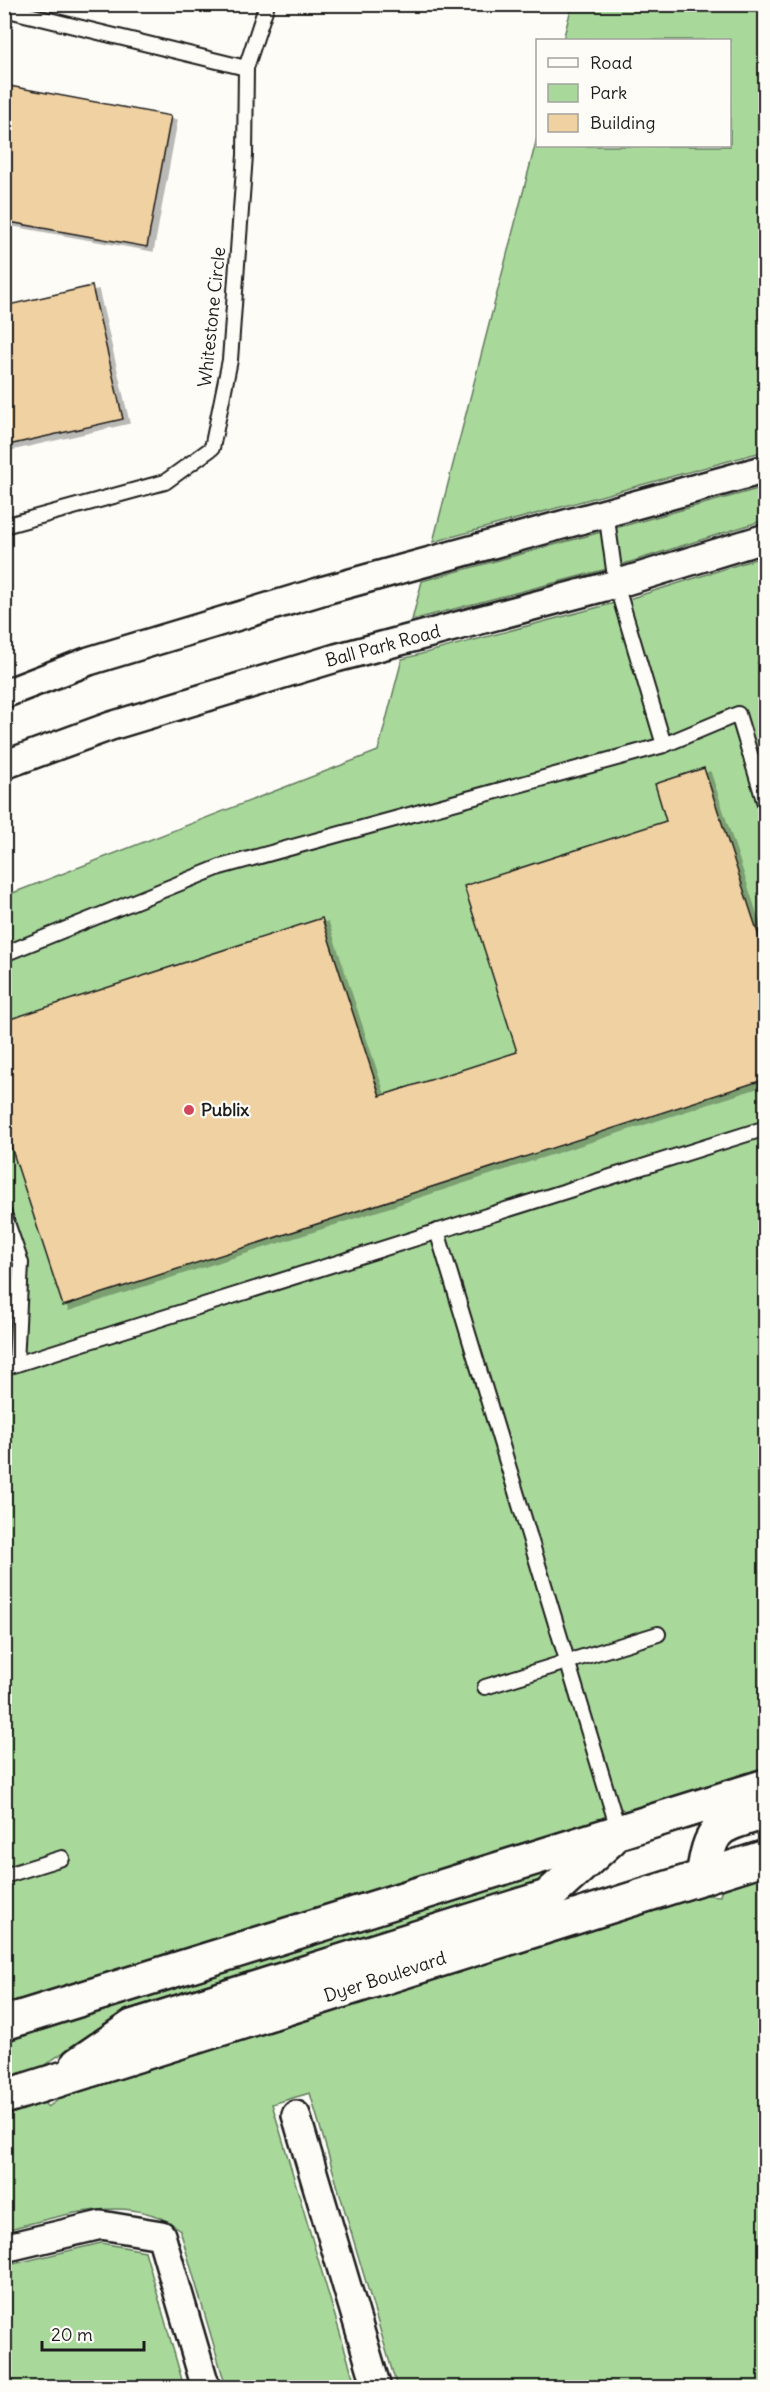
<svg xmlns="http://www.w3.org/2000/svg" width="770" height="2392" font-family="Delius,sans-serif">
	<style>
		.green { fill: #a8d99b; stroke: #627a5c; stroke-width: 1.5 }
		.building { fill: #f0d1a2; stroke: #1c1c1c; stroke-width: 1.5; filter: url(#shadow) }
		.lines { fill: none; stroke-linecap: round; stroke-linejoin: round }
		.lane-casing { stroke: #1c1c1c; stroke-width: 18 }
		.street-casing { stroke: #1c1c1c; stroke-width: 32 }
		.secondary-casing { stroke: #1c1c1c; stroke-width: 38 }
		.lane { stroke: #fdfcf7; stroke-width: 14 }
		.street { stroke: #fdfcf7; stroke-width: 27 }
		.secondary { stroke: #fdfcf7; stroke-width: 33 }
		.poi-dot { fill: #d1495b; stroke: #fdfcf7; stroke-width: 2 }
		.labels { text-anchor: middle; stroke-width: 4.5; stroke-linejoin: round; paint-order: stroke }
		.street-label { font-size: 18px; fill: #1c1c1c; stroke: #fdfcf7 }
		.poi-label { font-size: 18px; font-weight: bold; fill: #1c1c1c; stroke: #fdfcf7; text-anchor: start }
	</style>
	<defs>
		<filter id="shadow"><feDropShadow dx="6" dy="4" stdDeviation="0" flood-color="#0004"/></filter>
	</defs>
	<rect width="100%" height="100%" fill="#fdfcf7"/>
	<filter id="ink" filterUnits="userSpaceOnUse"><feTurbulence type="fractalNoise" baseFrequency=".0167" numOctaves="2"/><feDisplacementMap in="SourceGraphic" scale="12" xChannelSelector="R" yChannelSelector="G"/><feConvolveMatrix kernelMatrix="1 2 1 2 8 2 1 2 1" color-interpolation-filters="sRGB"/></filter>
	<g filter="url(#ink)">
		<!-- green -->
		<g class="green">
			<polygon points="572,5 765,5 765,451 433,542 537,138 538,146 730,146 730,40 563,40"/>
			<polygon points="765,487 765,520 611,568 412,620 422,581"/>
			<polygon points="765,556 765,1767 625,1811 619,1807 608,1817 5,2005 5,896 378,751 402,659 622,601"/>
			<polygon points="547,1873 537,1882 126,2010 43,2066 5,2079 5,2042"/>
			<path d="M765 1876V2387H397L310 2093 272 2104 356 2387H226L180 2230C132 2190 58 2217 5 2230V2116L44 2103 48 2107 61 2098 705 1895 720 1896 721 1890Z"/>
			<polygon points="101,2243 145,2251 184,2387 5,2387 5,2266"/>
		</g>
		<!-- building -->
		<g class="building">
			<polygon points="4,85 171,116 147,247 4,221"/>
			<polygon points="92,286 123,419 4,446 4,306"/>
			<polygon points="766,660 766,687 758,662"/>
			<polygon points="704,768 766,958 766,1079 63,1306 4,1125 4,1021 322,918 380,1096 517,1052 464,886 666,821 655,784"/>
		</g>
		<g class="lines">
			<!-- lane casing -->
			<g class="lane-casing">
				<g id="lane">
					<polyline points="4,9 246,68"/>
					<polyline points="4,526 165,482 212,448 230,360 245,155 246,68 267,4"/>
					<polyline points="664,745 738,714 766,807"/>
					<polyline points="4,954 220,867 664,745 616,584 606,512"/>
					<polyline points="4,1214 21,1263 16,1364"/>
					<polyline points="437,1231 619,1832"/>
					<polyline points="4,1368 766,1128"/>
					<polyline points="485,1687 658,1634"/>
					<polyline points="4,1876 62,1858"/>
				</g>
			</g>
			<!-- street casing -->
			<g class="street-casing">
				<g id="street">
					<polyline points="4,694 89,661 325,590 766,469"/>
					<polyline points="4,765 111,726 336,658 616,584 766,538"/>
					<polyline points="296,2115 377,2388"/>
					<polyline points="4,2248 101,2225 161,2235 206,2388"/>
				</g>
			</g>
			<!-- secondary casing -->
			<g class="secondary-casing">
				<g id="secondary">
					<path d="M703 1877C711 1824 717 1827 766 1812"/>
					<polyline points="4,2023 766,1786"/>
					<polyline points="78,2064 132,2027 547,1897 611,1839"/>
					<polyline points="4,2097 766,1857"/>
				</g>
			</g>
			<!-- lane -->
			<use href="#lane" class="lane"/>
			<!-- street -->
			<use href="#street" class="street"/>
			<!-- secondary -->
			<use href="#secondary" class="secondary"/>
		</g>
	</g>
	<!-- markers -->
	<circle class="poi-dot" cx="189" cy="1110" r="6"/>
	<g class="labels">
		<!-- street labels -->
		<g class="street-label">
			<text transform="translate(212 317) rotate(-84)" y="6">Whitestone Circle</text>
			<text transform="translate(383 646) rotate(-15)" y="6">Ball Park Road</text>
			<text transform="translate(385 1977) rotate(-18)" y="6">Dyer Boulevard</text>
		</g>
		<!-- poi labels -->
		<g class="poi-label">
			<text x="201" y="1116">Publix</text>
		</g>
	</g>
	<!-- margin -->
	<rect width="770" height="2392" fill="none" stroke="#fdfcf7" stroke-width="24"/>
	<rect x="12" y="12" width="746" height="2368" fill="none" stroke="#1c1c1c" stroke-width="2" filter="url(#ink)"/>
	<!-- legend -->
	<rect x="536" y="39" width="195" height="108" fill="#fdfcf7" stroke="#a3a29f" stroke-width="1.5"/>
	<rect x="548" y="58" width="30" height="9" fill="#fdfcf7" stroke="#a3a29f" stroke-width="1.5"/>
	<text x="590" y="69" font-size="18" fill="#1c1c1c">Road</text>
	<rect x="548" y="84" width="30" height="18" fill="#a8d99b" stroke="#a3a29f" stroke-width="1.5"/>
	<text x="590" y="99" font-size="18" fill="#1c1c1c">Park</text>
	<rect x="548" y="114" width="30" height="18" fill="#f0d1a2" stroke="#a3a29f" stroke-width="1.5"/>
	<text x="590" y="129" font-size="18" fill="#1c1c1c">Building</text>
	<!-- scale -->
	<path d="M42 2341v9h102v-9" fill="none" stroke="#1c1c1c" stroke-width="3"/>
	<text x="51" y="2341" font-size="18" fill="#1c1c1c" stroke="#fdfcf7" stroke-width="4.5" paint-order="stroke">20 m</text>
</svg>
